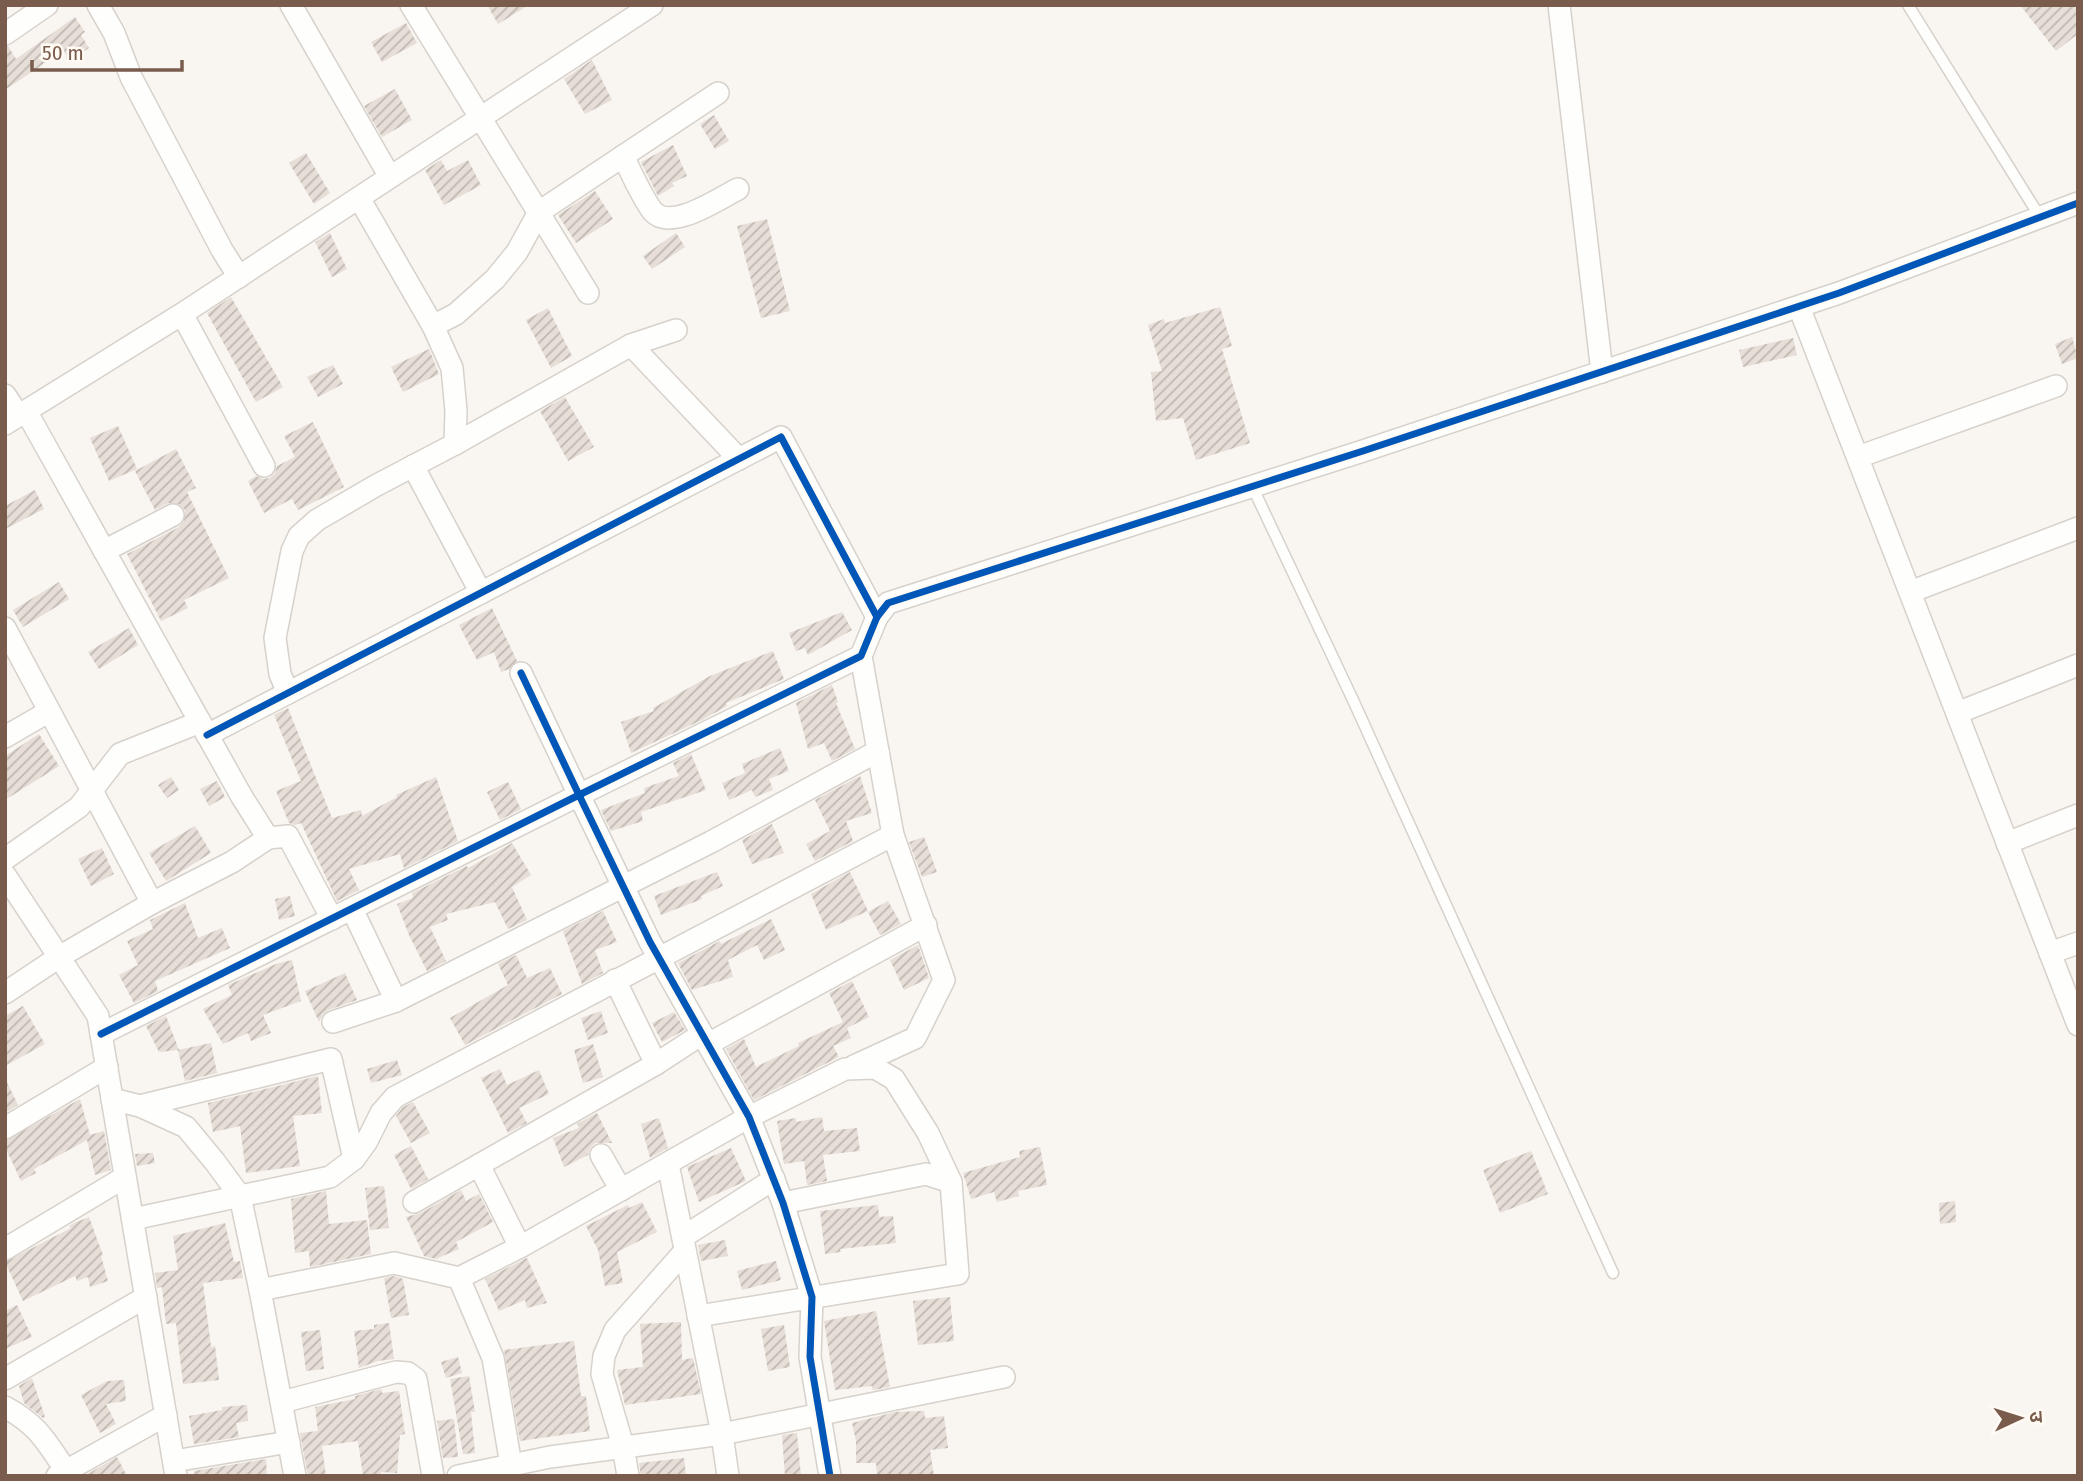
<svg xmlns="http://www.w3.org/2000/svg" width="2083" height="1481" font-family="'Fira Sans Condensed','Noto Sans Devanagari',sans-serif">
	<style>
		.building { fill: url(#building-hatch) }
		.lines { fill: none; stroke-linecap: round; stroke-linejoin: round }
		.lane-casing { stroke: #d7d1cb; stroke-width: 13 }
		.street-casing { stroke: #d7d1cb; stroke-width: 24 }
		.lane { stroke: #fefefd; stroke-width: 10 }
		.street { stroke: #fefefd; stroke-width: 21 }
		.cycleway-casing { stroke: #fffaf3; stroke-width: 11 }
		.cycleway { stroke: #0057b8; stroke-width: 7 }
	</style>
	<defs>
		<pattern id="building-hatch" width="6" height="6" patternUnits="userSpaceOnUse" patternTransform="scale(1.75)"><rect width="6" height="6" fill="#e6ded7"/><path d="M-1 1l2-2M0 6l6-6M5 7l2-2" fill="none" stroke="#bfb7b1"/></pattern>
	</defs>
	<rect width="100%" height="100%" fill="#f9f5f0"/>
	<!-- building -->
	<g class="building">
		<polygon points="487,5 529,5 498,24"/>
		<polygon points="2020,5 2078,5 2078,34 2056,51"/>
		<polygon points="75,17 85,32 81,35 89,48 68,62 64,50 5,90 5,47 8,46 16,59"/>
		<polygon points="406,23 417,43 382,62 371,42"/>
		<polygon points="592,60 612,100 585,114 564,79"/>
		<polygon points="395,89 412,120 382,137 364,106"/>
		<polygon points="714,115 729,141 715,149 700,124"/>
		<polygon points="673,145 687,176 672,183 674,186 658,196 641,162"/>
		<polygon points="306,153 330,193 314,204 289,163"/>
		<polygon points="441,160 447,171 468,160 481,185 444,205 425,170"/>
		<polygon points="595,191 613,219 576,243 558,215"/>
		<polygon points="767,219 790,311 761,318 737,226"/>
		<polygon points="330,233 347,269 332,277 315,242"/>
		<polygon points="676,233 685,247 652,269 643,256"/>
		<polygon points="231,297 283,387 256,402 207,313"/>
		<polygon points="1220,307 1232,346 1222,349 1250,443 1196,460 1183,418 1156,421 1151,372 1162,371 1148,325 1164,319 1165,323"/>
		<polygon points="548,308 572,356 551,368 526,320"/>
		<polygon points="2072,337 2078,358 2062,364 2055,344"/>
		<polygon points="1793,338 1797,355 1743,367 1739,350"/>
		<polygon points="429,349 439,374 403,392 391,367"/>
		<polygon points="333,365 343,384 318,397 307,377"/>
		<polygon points="565,397 594,447 568,461 540,411"/>
		<polygon points="313,422 344,487 298,510 292,499 264,513 248,481 256,476 263,479 270,478 275,473 277,466 295,457 284,436"/>
		<polygon points="118,426 137,469 109,481 90,438"/>
		<polygon points="176,449 196,488 187,492 229,578 184,600 188,608 161,621 127,554 179,527 184,521 185,510 179,504 168,503 155,510 135,471"/>
		<polygon points="35,490 44,509 5,529 5,506"/>
		<polygon points="59,582 69,599 23,627 13,610"/>
		<polygon points="492,608 517,661 509,669 501,672 494,652 477,660 459,625"/>
		<polygon points="842,612 852,630 808,655 805,648 796,651 789,633"/>
		<polygon points="129,628 138,645 99,669 88,652"/>
		<polygon points="773,651 784,679 726,703 727,706 702,720 631,753 621,722 654,711 653,708 710,676"/>
		<polygon points="832,685 838,702 836,703 855,749 832,761 824,743 808,749 796,703"/>
		<polygon points="288,708 332,818 361,810 362,816 397,797 396,795 436,777 458,841 404,868 400,854 349,869 359,890 337,901 301,823 295,825 289,823 276,791 301,781 274,715"/>
		<polygon points="39,734 59,766 5,800 5,756"/>
		<polygon points="780,748 789,771 769,779 773,790 755,797 752,790 729,800 722,783 745,773 742,764"/>
		<polygon points="691,754 706,790 641,812 643,821 611,831 601,810 645,793 644,788 679,776 673,763"/>
		<polygon points="860,776 872,813 846,821 853,841 815,861 806,844 830,831 815,800"/>
		<polygon points="171,777 179,790 167,798 158,785"/>
		<polygon points="217,781 225,797 209,806 200,789"/>
		<polygon points="508,782 521,809 500,820 487,792"/>
		<polygon points="772,824 784,853 752,864 742,840"/>
		<polygon points="195,826 211,853 166,881 149,853"/>
		<polygon points="924,837 937,872 922,877 909,842"/>
		<polygon points="512,843 531,875 512,887 527,920 508,929 495,902 446,914 448,920 430,927 446,961 427,971 409,935 397,904 413,898 412,893 467,866 468,868"/>
		<polygon points="102,848 114,874 91,886 78,859"/>
		<polygon points="717,872 723,886 701,896 702,899 661,915 654,896"/>
		<polygon points="850,872 868,911 826,930 811,894"/>
		<polygon points="290,896 295,916 279,920 275,899"/>
		<polygon points="888,901 901,924 880,935 868,912"/>
		<polygon points="185,903 198,938 222,928 230,948 155,981 158,991 134,1003 119,975 138,965 127,941 153,929 150,920"/>
		<polygon points="603,911 617,942 595,950 603,973 582,984 563,931"/>
		<polygon points="771,919 785,950 764,960 757,945 728,960 733,977 692,990 678,963 720,941 721,944"/>
		<polygon points="918,945 929,978 904,990 890,960"/>
		<polygon points="516,955 527,978 550,968 562,994 465,1045 450,1018 508,985 498,964"/>
		<polygon points="292,960 301,1001 263,1015 271,1033 251,1041 248,1033 223,1044 203,1009 232,995 228,985 276,964"/>
		<polygon points="345,973 357,1000 328,1010 323,1014 319,1022 305,991"/>
		<polygon points="852,981 869,1017 847,1028 851,1038 833,1046 839,1057 754,1100 726,1049 744,1039 756,1067 799,1046 798,1043 843,1022 829,993"/>
		<polygon points="23,1006 45,1044 5,1066 5,1016"/>
		<polygon points="601,1011 608,1033 588,1040 581,1018"/>
		<polygon points="674,1012 685,1030 662,1042 652,1023"/>
		<polygon points="166,1016 179,1050 159,1052 146,1026"/>
		<polygon points="211,1043 217,1073 185,1081 178,1050"/>
		<polygon points="593,1044 603,1077 583,1083 574,1050"/>
		<polygon points="397,1060 402,1075 371,1083 367,1069"/>
		<polygon points="500,1069 507,1085 539,1070 549,1094 519,1108 527,1123 508,1133 481,1078"/>
		<polygon points="318,1076 322,1113 293,1116 300,1166 246,1173 240,1126 213,1132 208,1103"/>
		<polygon points="5,1078 18,1105 5,1113"/>
		<polygon points="80,1099 90,1135 104,1131 111,1170 95,1175 87,1140 34,1169 36,1173 21,1181 5,1147 5,1141"/>
		<polygon points="413,1102 430,1133 411,1143 396,1116 403,1107"/>
		<polygon points="597,1113 612,1143 595,1143 590,1148 588,1155 564,1167 553,1138 579,1128 577,1124"/>
		<polygon points="822,1117 824,1131 857,1128 860,1151 823,1155 827,1181 807,1185 804,1161 784,1164 777,1121 796,1118 796,1122"/>
		<polygon points="659,1118 668,1148 650,1158 641,1124"/>
		<polygon points="411,1146 428,1179 411,1189 394,1155"/>
		<polygon points="1040,1147 1047,1185 1018,1191 1019,1196 997,1202 994,1192 971,1199 963,1173 1020,1157 1019,1151"/>
		<polygon points="731,1148 746,1181 699,1202 687,1167"/>
		<polygon points="1531,1151 1548,1194 1500,1213 1483,1170"/>
		<polygon points="153,1153 155,1163 137,1166 135,1154"/>
		<polygon points="384,1186 389,1228 370,1230 365,1188"/>
		<polygon points="461,1190 466,1201 479,1194 493,1222 456,1242 459,1249 436,1259 424,1256 406,1217 421,1213"/>
		<polygon points="326,1191 329,1224 367,1220 371,1254 310,1267 309,1251 295,1253 291,1199"/>
		<polygon points="1955,1201 1956,1222 1940,1224 1939,1203"/>
		<polygon points="642,1202 657,1232 617,1252 623,1283 605,1286 598,1250 586,1226 628,1205 629,1208"/>
		<polygon points="878,1205 879,1217 893,1216 896,1243 840,1249 841,1252 825,1254 820,1211"/>
		<polygon points="89,1217 103,1255 101,1256 108,1281 90,1287 88,1277 77,1281 75,1276 23,1301 5,1262 71,1228 69,1226 74,1223"/>
		<polygon points="225,1223 234,1262 240,1261 243,1278 203,1283 211,1347 215,1346 219,1380 183,1384 176,1323 166,1324 162,1287 157,1288 155,1273 178,1270 173,1236"/>
		<polygon points="725,1240 728,1256 701,1261 698,1245"/>
		<polygon points="527,1258 547,1303 527,1308 525,1300 499,1311 485,1279"/>
		<polygon points="776,1261 781,1280 742,1290 737,1271"/>
		<polygon points="394,1276 403,1279 409,1315 391,1318 384,1278"/>
		<polygon points="950,1297 954,1341 918,1345 913,1301"/>
		<polygon points="17,1305 32,1337 5,1349 5,1311"/>
		<polygon points="876,1311 890,1387 873,1390 872,1386 835,1390 824,1321"/>
		<polygon points="681,1322 682,1360 693,1358 701,1394 625,1405 617,1370 643,1367 640,1324"/>
		<polygon points="389,1323 394,1359 378,1361 359,1368 354,1331 374,1329 374,1325"/>
		<polygon points="784,1325 790,1367 768,1371 761,1329"/>
		<polygon points="320,1330 324,1369 306,1371 301,1332"/>
		<polygon points="574,1341 581,1396 586,1396 590,1431 520,1441 504,1350"/>
		<polygon points="458,1357 462,1373 446,1378 441,1362"/>
		<polygon points="469,1376 475,1412 471,1412 475,1453 463,1454 450,1379"/>
		<polygon points="32,1378 45,1417 43,1418 24,1403 19,1386"/>
		<polygon points="124,1380 126,1401 106,1404 116,1424 100,1433 81,1395 107,1381"/>
		<polygon points="381,1389 382,1393 399,1391 405,1434 400,1435 397,1473 381,1472 381,1476 363,1476 358,1441 322,1446 326,1476 308,1476 300,1433 318,1431 315,1407 355,1399 355,1396"/>
		<polygon points="247,1405 248,1421 236,1423 239,1437 194,1444 189,1416 222,1410 222,1407"/>
		<polygon points="924,1411 925,1418 944,1416 948,1448 930,1450 934,1476 877,1476 876,1463 856,1463 856,1441 852,1423 895,1412"/>
		<polygon points="454,1419 458,1457 443,1458 437,1421"/>
		<polygon points="797,1433 801,1476 785,1476 782,1435"/>
		<polygon points="117,1457 127,1476 84,1476"/>
		<polygon points="684,1458 686,1476 641,1476 639,1463"/>
		<polygon points="266,1459 267,1476 194,1476 194,1471"/>
	</g>
	<g class="lines">
		<!-- lane casing -->
		<g class="lane-casing">
			<g id="lane">
				<polyline points="1908,5 2040,217"/>
				<polyline points="1252,486 1353,700 1613,1273"/>
			</g>
		</g>
		<!-- street casing -->
		<g class="street-casing">
			<g id="street">
				<polyline points="98,5 114,33 131,77 222,250 239,277"/>
				<polyline points="291,5 390,177"/>
				<polyline points="411,5 588,293"/>
				<polyline points="1559,5 1602,372"/>
				<polyline points="5,34 47,5"/>
				<path d="M623 156C632 174 640 193 651 209 668 234 718 199 738 189"/>
				<polyline points="359,198 433,326 452,368 456,411 455,444"/>
				<polyline points="1799,307 2078,1025"/>
				<polyline points="182,314 264,466"/>
				<polyline points="433,326 456,314 495,279 517,252 539,212 718,93"/>
				<polyline points="631,345 739,459"/>
				<polyline points="5,395 19,416"/>
				<polyline points="26,411 242,797 268,838 288,836 332,919"/>
				<polyline points="5,424 182,314 652,5"/>
				<polyline points="1858,457 2056,386"/>
				<polyline points="413,466 481,593"/>
				<polyline points="104,551 173,515"/>
				<polyline points="1910,592 2078,528"/>
				<polyline points="877,617 888,603 1363,451 1839,293 2078,203"/>
				<polyline points="5,628 152,903"/>
				<polyline points="288,693 280,674 275,638 292,551 299,536 317,520 375,486 455,444 631,345 676,330"/>
				<polyline points="1957,713 2078,665"/>
				<polyline points="207,735 781,437 877,617 861,656 579,795 521,673"/>
				<polyline points="5,737 48,712"/>
				<polyline points="2007,843 2078,815"/>
				<polyline points="5,859 79,807 120,754 200,722"/>
				<polyline points="5,875 98,1016 176,1476"/>
				<polyline points="352,909 396,1001 711,842 878,751 861,656"/>
				<polyline points="2050,953 2078,943"/>
				<polyline points="615,980 656,1064 702,1034"/>
				<polyline points="5,993 59,957 152,903 232,862 268,838"/>
				<polyline points="333,1022 396,1001"/>
				<polyline points="101,1034 579,795 650,942 749,1117 783,1203 812,1297 810,1357 830,1476"/>
				<polyline points="708,1044 926,925"/>
				<polyline points="854,1066 915,1038 944,980 893,835 878,751"/>
				<polyline points="112,1099 140,1106 186,1127 215,1162 240,1196 260,1290 394,1263 459,1278 520,1247"/>
				<polyline points="140,1106 331,1059 354,1159"/>
				<polyline points="5,1128 107,1067"/>
				<polyline points="601,1155 621,1190"/>
				<polyline points="479,1165 520,1247 749,1117 845,1069 875,1068 894,1079 928,1133 951,1182"/>
				<polyline points="414,1202 656,1064"/>
				<polyline points="133,1219 330,1177 354,1159 367,1141 381,1113 395,1097 893,835"/>
				<polyline points="683,1237 774,1179"/>
				<polyline points="5,1249 125,1177"/>
				<polyline points="459,1278 493,1358 511,1465"/>
				<polyline points="260,1290 295,1476"/>
				<polyline points="698,1316 958,1274 951,1182 926,1174 783,1203"/>
				<polyline points="5,1379 146,1297"/>
				<polyline points="282,1402 396,1372 408,1373 416,1379 433,1476"/>
				<path d="M5 1407C38 1425 46 1441 66 1471"/>
				<polyline points="174,1461 289,1442"/>
				<polyline points="57,1476 166,1415"/>
				<polyline points="458,1476 550,1457 722,1434 668,1164"/>
				<polyline points="628,1476 623,1446 602,1374 604,1356 615,1330 685,1251"/>
				<polyline points="728,1476 722,1434 1004,1377"/>
			</g>
		</g>
		<!-- lane -->
		<use href="#lane" class="lane"/>
		<!-- street -->
		<use href="#street" class="street"/>
		<!-- cycleway casing -->
		<g class="cycleway-casing">
			<g id="cycleway">
				<polyline points="877,617 888,603 1363,451 1839,293 2078,203"/>
				<polyline points="207,735 781,437 877,617 861,656 579,795 521,673"/>
				<polyline points="101,1034 579,795 650,942 749,1117 783,1203 812,1297 810,1357 830,1476"/>
			</g>
		</g>
		<!-- cycleway -->
		<use href="#cycleway" class="cycleway"/>
	</g>
	<!-- border -->
	<rect width="2083" height="1481" fill="none" stroke="#7a5c4d" stroke-width="14"/>
	<!-- north arrow -->
	<g transform="translate(2020 1418) rotate(86)" stroke="#fffaf3" stroke-width="5" paint-order="stroke">
	<path d="M0-5L12 26L0 18L-12 26Z" fill="#7a5c4d"/>
	<text y="-10" font-size="19" font-weight="bold" text-anchor="middle" fill="#7a5c4d">उ</text>
	</g>
	<!-- scale -->
	<path d="M32 60v10h150v-10" fill="none" stroke="#7a5c4d" stroke-width="3.5"/>
	<text x="42" y="60" font-size="21" fill="#7a5c4d" stroke="#fffaf3" stroke-width="5" paint-order="stroke">50 m</text>
</svg>
